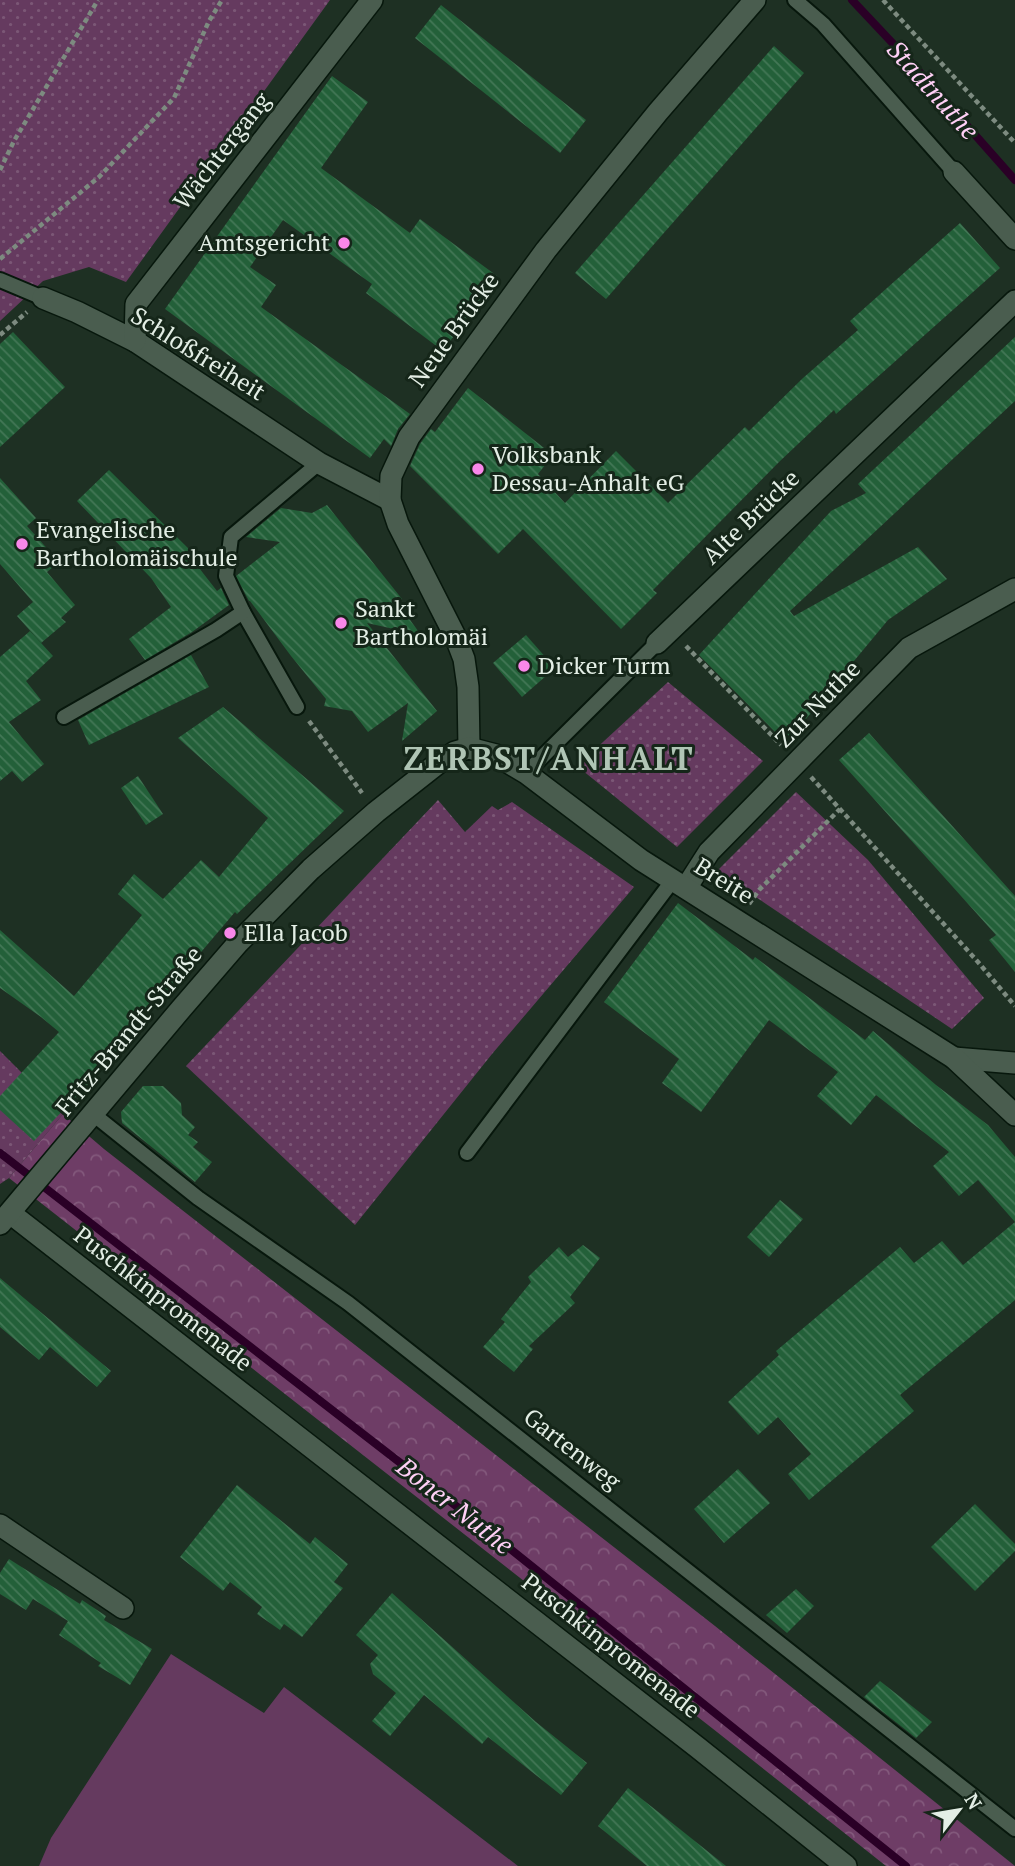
<svg xmlns="http://www.w3.org/2000/svg" width="1015" height="1866" font-family="'PT Serif',serif">
	<style>
		.grass { fill: url(#grass-dots) }
		.forest { fill: url(#forest-crowns) }
		.garden { fill: #653a5f }
		.lines { fill: none; stroke-linecap: round; stroke-linejoin: round }
		.stream { stroke: #2a0026; stroke-width: 8 }
		.building { fill: url(#building-back-hatch) }
		.lane-casing { stroke: #07170c; stroke-width: 18 }
		.street-casing { stroke: #07170c; stroke-width: 24 }
		.path { stroke: #7d8b80; stroke-width: 4.5; stroke-dasharray: 5 3.5; stroke-linecap: butt }
		.lane { stroke: #4a5d4f; stroke-width: 14 }
		.street { stroke: #4a5d4f; stroke-width: 21 }
		.poi-dot { fill: #f987e9; stroke: #152619; stroke-width: 2.5 }
		.labels { text-anchor: middle; stroke-width: 6; stroke-linejoin: round; paint-order: stroke }
		.street-label { font-size: 24px; fill: #e3eee5; stroke: #152619 }
		.poi-label { font-size: 24px; fill: #e3eee5; stroke: #152619; text-anchor: start }
		.water-label { font-size: 26px; font-style: italic; fill: #ffd0f6; stroke: #152619 }
		.district-label { font-size: 32px; font-weight: bold; letter-spacing: 2px; fill: #b0c5b5; stroke: #152619 }
	</style>
	<defs>
		<pattern id="grass-dots" width="8" height="8" patternUnits="userSpaceOnUse" patternTransform="scale(1.75)"><rect width="8" height="8" fill="#653a5f"/><path d="M2 2h.1M6 6h.1" fill="none" stroke="#7b5776" stroke-width="1.8" stroke-linecap="round"/></pattern>
		<pattern id="forest-crowns" width="20" height="18" patternUnits="userSpaceOnUse" patternTransform="scale(1.75)"><rect width="20" height="18" fill="#6e3d66"/><path d="M2 6a3 3 0 1 1 6 0M12 15a3 3 0 1 1 6 0" fill="none" stroke="#83597c"/></pattern>
		<pattern id="building-back-hatch" width="6" height="6" patternUnits="userSpaceOnUse" patternTransform="scale(1.75)"><rect width="6" height="6" fill="#236039"/><path d="M-1 5l2 2M0 0l6 6M5-1l2 2" fill="none" stroke="#437756"/></pattern>
	</defs>
	<rect width="100%" height="100%" fill="#1e3023"/>
	<!-- grass -->
	<g class="grass">
		<polygon points="0,0 330,0 126,282 89,267 43,281 0,321"/>
		<polygon points="668,682 763,761 677,847 577,766"/>
		<polygon points="796,792 868,860 984,998 952,1029 717,871"/>
		<polygon points="438,800 465,832 492,806 498,810 512,802 634,887 492,1054 355,1225 186,1066"/>
		<polygon points="0,1051 63,1114 9,1178 0,1184"/>
	</g>
	<!-- forest -->
	<polygon class="forest" points="63,1114 104,1149 715,1626 1015,1866 886,1866 717,1732 9,1178"/>
	<!-- garden -->
	<polygon class="garden" points="171,1654 264,1713 284,1687 518,1866 39,1866 51,1838"/>
	<g class="lines">
		<!-- stream -->
		<g class="stream">
			<polyline points="852,0 915,67 1015,180"/>
			<polyline points="0,1153 469,1516 906,1866"/>
		</g>
	</g>
	<!-- building -->
	<g class="building">
		<polygon points="441,5 586,120 560,153 415,38"/>
		<polygon points="774,46 804,73 606,299 575,273"/>
		<polygon points="332,76 368,102 321,168 410,233 420,219 497,276 443,351 366,293 372,284 283,220 250,267 276,285 261,307 410,414 398,429 391,446 384,439 370,458 165,309"/>
		<polygon points="960,223 1000,268 836,414 834,410 779,462 653,590 657,593 621,629 523,529 498,554 410,466 420,444 431,429 435,432 468,388 553,455 538,474 565,503 616,451 668,503 745,427 749,431 803,378 858,330 850,321"/>
		<polygon points="13,332 65,387 0,447 0,344"/>
		<polygon points="1015,337 1015,401 790,611 794,616 918,547 947,579 888,620 786,743 699,655 831,511 866,493 858,484"/>
		<polygon points="109,470 192,552 189,555 217,591 221,588 229,605 192,632 145,660 129,639 171,607 151,578 77,501"/>
		<polygon points="0,478 36,518 27,526 59,562 47,572 75,605 61,618 66,622 41,643 17,616 33,602 0,564"/>
		<polygon points="327,505 402,599 397,602 421,635 367,623 437,711 402,741 408,703 368,732 352,711 324,706 326,699 291,656 250,601 249,601 236,576 280,542 246,537 281,508 312,513"/>
		<polygon points="30,631 53,656 26,681 41,700 9,722 44,764 22,782 12,771 0,781 0,657"/>
		<polygon points="526,635 555,668 522,697 493,663"/>
		<polygon points="191,655 209,687 89,745 78,720"/>
		<polygon points="223,707 344,811 237,914 235,912 141,1023 144,1025 127,1046 125,1045 34,1141 0,1110 0,1096 59,1032 41,1017 0,988 0,930 74,996 142,915 118,894 134,874 163,899 201,860 219,877 268,818 178,738"/>
		<polygon points="869,733 1015,896 1015,972 989,940 996,935 839,760"/>
		<polygon points="138,776 163,814 146,825 121,788"/>
		<polygon points="678,903 753,960 755,957 865,1040 873,1031 936,1085 988,1125 1015,1157 1015,1300 900,1395 914,1411 809,1500 788,1474 811,1454 778,1417 758,1435 728,1402 779,1355 776,1351 900,1247 914,1263 942,1241 963,1265 1015,1222 978,1180 959,1196 933,1166 949,1152 876,1095 851,1125 817,1096 838,1072 769,1020 701,1112 662,1083 679,1059 604,1002"/>
		<polygon points="143,1086 163,1086 181,1103 182,1115 195,1127 188,1135 198,1142 193,1147 212,1162 195,1182 122,1123 121,1112"/>
		<polygon points="780,1200 803,1219 769,1257 747,1237"/>
		<polygon points="583,1245 600,1258 570,1297 575,1303 529,1346 533,1349 514,1372 483,1347 505,1322 501,1319 531,1282 528,1277 559,1247 568,1257"/>
		<polygon points="0,1278 111,1371 97,1387 50,1347 39,1360 0,1327"/>
		<polygon points="738,1469 770,1503 724,1543 694,1509"/>
		<polygon points="237,1485 310,1544 315,1537 348,1564 334,1582 343,1588 302,1637 284,1624 280,1630 257,1614 262,1607 230,1582 223,1591 180,1557"/>
		<polygon points="975,1504 1015,1544 1015,1551 975,1591 931,1547"/>
		<polygon points="9,1559 80,1604 82,1600 106,1616 104,1620 152,1649 130,1685 98,1666 101,1663 59,1635 68,1621 33,1599 26,1610 0,1594 0,1573"/>
		<polygon points="796,1589 814,1606 787,1633 766,1615"/>
		<polygon points="392,1593 536,1722 587,1763 561,1795 488,1737 482,1744 424,1695 390,1736 372,1721 396,1693 373,1674 370,1664 378,1655 356,1635"/>
		<polygon points="880,1681 932,1722 916,1738 864,1697"/>
		<polygon points="628,1788 681,1830 726,1866 647,1866 598,1826"/>
	</g>
	<g class="lines">
		<!-- lane casing -->
		<g class="lane-casing">
			<g id="lane">
				<polyline points="795,0 823,24 954,172"/>
				<polyline points="0,280 43,298"/>
				<polyline points="297,707 243,612 226,576 231,537 319,463"/>
				<polyline points="64,717 216,630 243,612"/>
				<polyline points="526,773 657,643"/>
				<polyline points="93,1114 198,1198 348,1303 1015,1829"/>
				<polyline points="467,1153 673,880"/>
			</g>
		</g>
		<!-- street casing -->
		<g class="street-casing">
			<g id="street">
				<polyline points="954,172 1015,239"/>
				<polyline points="43,298 77,312 135,341 319,463 390,500"/>
				<polyline points="135,341 136,304 372,0"/>
				<polyline points="657,643 1015,301"/>
				<polyline points="469,748 468,687 464,659 456,638 398,524 390,500 391,476 409,437 546,250 658,112 755,0"/>
				<polyline points="686,888 709,852 909,648 1015,589"/>
				<polyline points="954,1058 1015,1063"/>
				<polyline points="10,1213 697,1747 846,1866"/>
				<polyline points="0,1224 181,1009 238,943 311,869 376,812 437,764 455,752 469,748 496,755 526,773 641,860 954,1058 1015,1115"/>
				<polyline points="0,1525 123,1608"/>
			</g>
		</g>
		<!-- path -->
		<g class="path">
			<polyline points="883,0 1015,143"/>
			<polyline points="0,170 14,141 98,0"/>
			<polyline points="0,259 99,177 174,98 209,21 222,0"/>
			<polyline points="0,335 27,312"/>
			<polyline points="686,646 781,745"/>
			<polyline points="309,721 362,793"/>
			<polyline points="811,777 978,962 1015,1006"/>
			<polyline points="749,904 759,890 840,809"/>
		</g>
		<!-- lane -->
		<use href="#lane" class="lane"/>
		<!-- street -->
		<use href="#street" class="street"/>
	</g>
	<!-- markers -->
	<g class="poi-dot">
		<circle cx="344" cy="243" r="7"/>
		<circle cx="478" cy="469" r="7"/>
		<circle cx="22" cy="544" r="7"/>
		<circle cx="341" cy="623" r="7"/>
		<circle cx="524" cy="666" r="7"/>
		<circle cx="230" cy="933" r="7"/>
	</g>
	<g class="labels">
		<!-- street labels -->
		<g class="street-label">
			<text transform="translate(222 151) rotate(-52)" y="8">Wächtergang</text>
			<text transform="translate(454 330) rotate(-54)" y="8">Neue Brücke</text>
			<text transform="translate(198 354) rotate(32)" y="8">Schloßfreiheit</text>
			<text transform="translate(751 517) rotate(-44)" y="8">Alte Brücke</text>
			<text transform="translate(818 704) rotate(-46)" y="8">Zur Nuthe</text>
			<text transform="translate(724 881) rotate(32)" y="8">Breite</text>
			<text transform="translate(129 1031) rotate(-50)" y="8">Fritz-Brandt-Straße</text>
			<text transform="translate(163 1299) rotate(38)" y="8">Puschkinpromenade</text>
			<text transform="translate(572 1449) rotate(38)" y="8">Gartenweg</text>
			<text transform="translate(611 1646) rotate(38)" y="8">Puschkinpromenade</text>
		</g>
		<!-- poi labels -->
		<g class="poi-label">
			<text x="330" y="251" text-anchor="end">Amtsgericht</text>
			<text x="492" y="463">Volksbank<tspan x="492" dy="28">Dessau-Anhalt eG</tspan></text>
			<text x="36" y="538">Evangelische<tspan x="36" dy="28">Bartholomäischule</tspan></text>
			<text x="355" y="617">Sankt<tspan x="355" dy="28">Bartholomäi</tspan></text>
			<text x="538" y="674">Dicker Turm</text>
			<text x="244" y="941">Ella Jacob</text>
		</g>
		<!-- water labels -->
		<g class="water-label">
			<text transform="translate(933 90) rotate(48)" y="9">Stadtnuthe</text>
			<text transform="translate(455 1506) rotate(38)" y="9">Boner Nuthe</text>
		</g>
		<!-- district labels -->
		<g class="district-label">
			<text x="549" y="770">ZERBST/ANHALT</text>
		</g>
	</g>
	<!-- north arrow -->
	<g transform="translate(959 1810) rotate(59)" stroke="#152619" stroke-width="5" paint-order="stroke">
	<path d="M0-5L12 26L0 18L-12 26Z" fill="#e3eee5"/>
	<text y="-10" font-size="19" font-weight="bold" text-anchor="middle" fill="#e3eee5">N</text>
	</g>
</svg>
